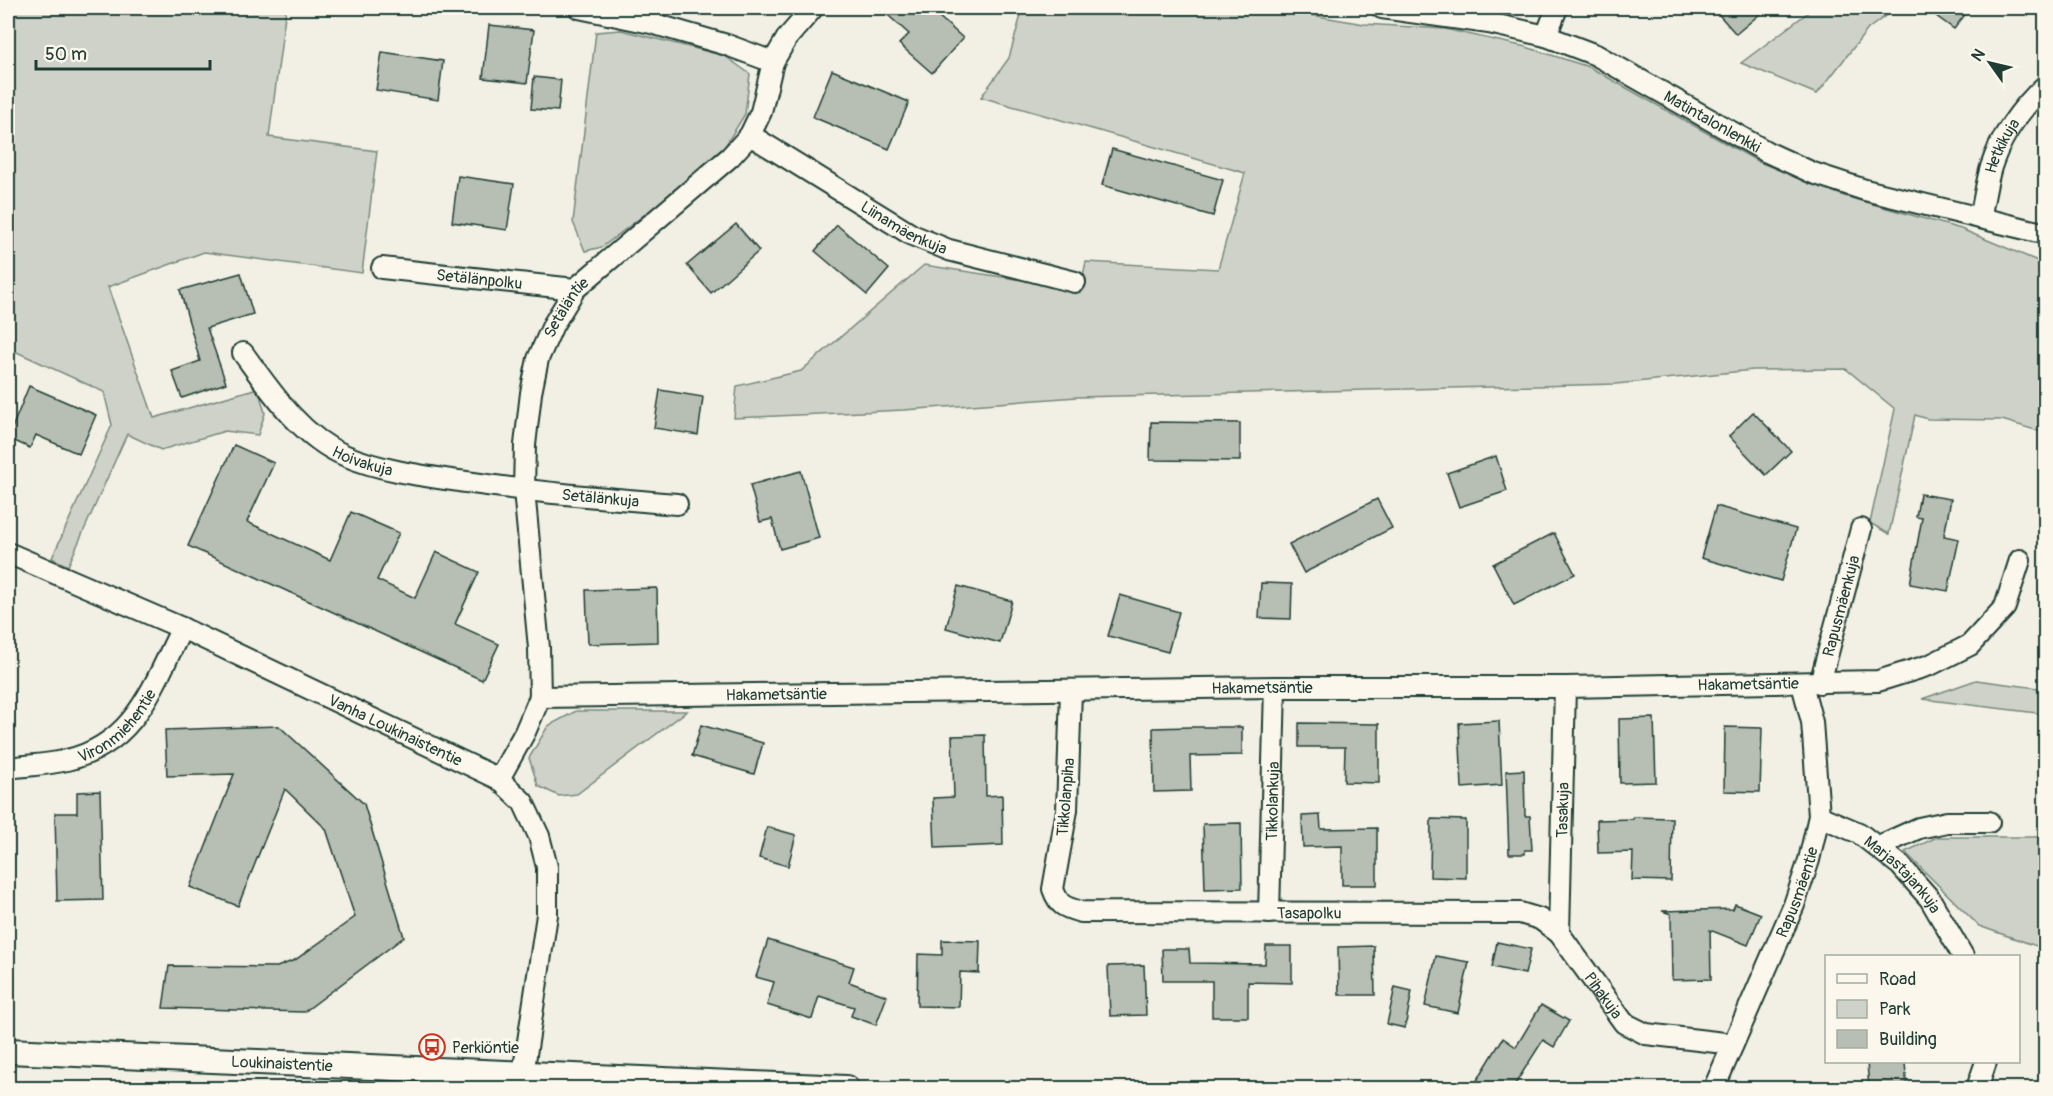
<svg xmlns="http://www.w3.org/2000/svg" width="2053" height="1096" font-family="Pangolin,sans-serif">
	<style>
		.green { fill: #cfd2c8; stroke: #77887e; stroke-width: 1.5 }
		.building { fill: #b7beb3; stroke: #1f3d34; stroke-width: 1.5 }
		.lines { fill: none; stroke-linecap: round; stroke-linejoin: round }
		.minor-casing { stroke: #1f3d34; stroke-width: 24 }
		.tertiary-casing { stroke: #1f3d34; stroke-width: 28 }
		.minor { stroke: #fbf7ec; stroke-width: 20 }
		.tertiary { stroke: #fbf7ec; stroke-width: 24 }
		.labels { text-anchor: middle; stroke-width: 6; stroke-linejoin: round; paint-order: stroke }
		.street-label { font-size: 16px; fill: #1f3d34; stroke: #fbf7ec }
		.poi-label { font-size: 16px; fill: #1f3d34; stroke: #fbf7ec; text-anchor: start }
	</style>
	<rect width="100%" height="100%" fill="#f2f0e5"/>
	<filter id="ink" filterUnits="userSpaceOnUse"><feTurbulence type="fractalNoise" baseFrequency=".0167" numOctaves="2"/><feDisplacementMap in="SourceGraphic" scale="12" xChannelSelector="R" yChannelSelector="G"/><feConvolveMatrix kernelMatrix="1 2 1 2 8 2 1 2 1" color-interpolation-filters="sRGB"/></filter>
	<g filter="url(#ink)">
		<!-- green -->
		<g class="green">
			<polygon points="8,8 286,8 269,137 377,151 362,273 204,252 108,287 154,418 258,388 265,413 258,435 225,431 161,450 127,434 68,566 52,558 112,425 104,392 8,348"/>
			<polygon points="1023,8 1271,8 1364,24 1445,29 1526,47 1589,67 1759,162 1844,196 1961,229 2045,264 2045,433 2002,420 1928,419 1915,415 1889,534 1870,523 1895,409 1846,369 1753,370 1616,384 1077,397 904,410 734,418 737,386 801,371 924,265 1080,289 1086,262 1218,269 1245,173 981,97 1009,58"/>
			<polygon points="1814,8 1896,8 1868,29 1817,94 1741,63"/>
			<polygon points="621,30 725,56 750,74 745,114 717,159 602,247 585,251 573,222 596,32"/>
			<polygon points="1976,680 2045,689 2045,714 1922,699"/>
			<polygon points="576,711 687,711 577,794 559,796 538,786 529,758 548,726"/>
			<polygon points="1937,837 2045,837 2045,949 1979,926 1905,852"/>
		</g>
		<!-- building -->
		<g class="building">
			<polygon points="880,8 929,8 963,38 932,73 899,44 909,34"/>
			<polygon points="1713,8 1767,8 1736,34"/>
			<polygon points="1925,8 1970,8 1954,29"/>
			<polygon points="489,25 534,30 527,83 483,78"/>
			<polygon points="382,52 443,61 438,100 376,90"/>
			<polygon points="832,70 909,102 889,149 813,117"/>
			<polygon points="534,77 561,80 558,111 531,109"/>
			<polygon points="1112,149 1223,180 1213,216 1102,185"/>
			<polygon points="458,176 514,184 507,230 452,222"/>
			<polygon points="736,224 759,251 711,293 687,265"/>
			<polygon points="837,225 889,269 867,295 815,251"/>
			<polygon points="241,273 253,314 207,328 226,383 182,398 172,371 200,361 180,290"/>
			<polygon points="29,386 96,415 79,454 36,435 30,448 8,438"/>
			<polygon points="660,390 703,397 698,435 654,428"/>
			<polygon points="1753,412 1791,451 1766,475 1729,436"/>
			<polygon points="1151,422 1240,423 1240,461 1150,460"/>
			<polygon points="234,445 274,463 247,522 330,560 351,512 399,533 377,580 415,598 436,552 479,572 455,624 499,644 482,680 188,546"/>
			<polygon points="1496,456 1507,491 1459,507 1447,473"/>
			<polygon points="801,471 819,538 780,549 772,519 760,522 750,485"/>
			<polygon points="1920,494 1951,499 1944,536 1959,539 1948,591 1910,584 1922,518 1916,517"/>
			<polygon points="1377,499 1392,528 1304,573 1289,544"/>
			<polygon points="1716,506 1796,529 1781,581 1701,558"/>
			<polygon points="1554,533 1575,574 1514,605 1493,564"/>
			<polygon points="1261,583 1292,584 1291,619 1259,618"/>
			<polygon points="958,586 1012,601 1000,643 946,628"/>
			<polygon points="657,588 658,642 588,644 586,590"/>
			<polygon points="1120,595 1179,612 1168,652 1108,636"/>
			<polygon points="1654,718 1656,782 1620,783 1619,719"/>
			<polygon points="1499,721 1502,785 1462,788 1459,723"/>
			<polygon points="1299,723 1379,724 1379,783 1344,782 1345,747 1299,747"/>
			<polygon points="701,725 763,743 754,774 692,756"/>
			<polygon points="279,726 364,804 404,937 304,1012 163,1008 169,966 277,967 295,960 355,917 326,829 285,789 238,906 190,887 234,774 167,776 165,730"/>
			<polygon points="1190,727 1242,727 1242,755 1190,756 1191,791 1154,792 1153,728"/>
			<polygon points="1725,727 1762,728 1760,792 1724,791"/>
			<polygon points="985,735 986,796 1002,795 1003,845 935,848 933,798 954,797 952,736"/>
			<polygon points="1524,770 1525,816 1530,816 1532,850 1525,850 1525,854 1509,854 1506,771"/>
			<polygon points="100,791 103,900 57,901 55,813 77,813 77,792"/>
			<polygon points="1320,815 1321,829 1377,828 1377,885 1342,885 1342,846 1303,847 1302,816"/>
			<polygon points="1633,817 1672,818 1671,881 1632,880 1633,852 1598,853 1597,820 1633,819"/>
			<polygon points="1431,819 1466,820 1466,878 1430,877"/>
			<polygon points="1241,823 1242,888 1205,889 1203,824"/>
			<polygon points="767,827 796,835 788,866 759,858"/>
			<polygon points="1735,904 1761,914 1748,945 1710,930 1711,979 1672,980 1671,914 1662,911 1733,909"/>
			<polygon points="768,940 854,967 849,982 887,996 876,1025 851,1016 854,1007 819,996 812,1019 767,1005 774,982 756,977"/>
			<polygon points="942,940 980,941 979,973 960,972 959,1007 917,1006 918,954 942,955"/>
			<polygon points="1497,942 1531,949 1525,974 1492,967"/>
			<polygon points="1266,946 1292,946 1292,983 1248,982 1248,1017 1212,1017 1212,981 1163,981 1162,949 1189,949 1190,963 1265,964"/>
			<polygon points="1374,946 1375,995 1339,995 1338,947"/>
			<polygon points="1436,956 1469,962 1458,1013 1425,1006"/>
			<polygon points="1144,965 1146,1015 1110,1016 1108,966"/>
			<polygon points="1395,987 1412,991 1405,1028 1387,1024"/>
			<polygon points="1541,1005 1569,1021 1554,1047 1543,1040 1512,1089 1486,1089 1476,1082 1503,1038 1516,1047"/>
			<polygon points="1867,1062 1905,1062 1907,1089 1869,1089"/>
		</g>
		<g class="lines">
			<!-- minor casing -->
			<g class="minor-casing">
				<g id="minor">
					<polyline points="579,8 651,23 727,45 773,62"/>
					<path id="s1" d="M1382 8 1489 23 1546 36 1596 55 1767 152 1813 173 1865 190 2046 234"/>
					<polyline points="1546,36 1557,8"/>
					<path id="s2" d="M750 135 912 235 949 250 1075 282"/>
					<path id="s3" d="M1980 218C1984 201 1986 184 1991 167 2001 136 2022 107 2046 85"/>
					<path id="s4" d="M382 268 575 289"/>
					<path id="s5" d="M243 353C270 390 300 436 344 455 378 470 423 476 459 481 532 492 604 498 677 504"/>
					<path id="s6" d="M8 553 182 628 499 779 523 802 539 836 547 867V915L521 1088"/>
					<path id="s7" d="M1820 683 1861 529"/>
					<path id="s8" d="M1071 691 1067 810 1053 889C1059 906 1064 907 1081 912L1520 913 1540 919 1559 933 1624 1023 1646 1034 1733 1044"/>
					<path id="s9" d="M540 697 539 648 524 490 525 445 531 393 538 359 553 325 575 289 730 157 750 135 761 112 773 62 787 38 813 8"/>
					<path id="s10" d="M8 768C27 765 48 765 67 760 136 744 153 685 182 628"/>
					<path id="s11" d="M499 779 525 732 540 697 1275 687H1565L1878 681 1930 665 1970 645 2005 607 2020 560"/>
					<path id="s12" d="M1819 816 1859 833 1900 865 1930 899 1963 956"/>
					<polyline points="1877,847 1919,828 1947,822 1989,822"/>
					<path id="s13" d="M1269 913 1275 687"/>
					<path id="s14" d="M1559 933 1565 687"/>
					<path id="s15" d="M1714 1088 1794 905 1809 860 1819 816 1812 722 1802 684"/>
					<polyline points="1977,1088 1986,1062"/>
				</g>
			</g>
			<!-- tertiary casing -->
			<g class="tertiary-casing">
				<g id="tertiary">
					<path id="s16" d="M8 1051 846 1088"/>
				</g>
			</g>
			<!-- minor -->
			<use href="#minor" class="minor"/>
			<!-- tertiary -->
			<use href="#tertiary" class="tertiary"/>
		</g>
	</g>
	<!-- icons -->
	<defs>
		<g id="bus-ring" transform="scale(1.35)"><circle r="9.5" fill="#fbf7ec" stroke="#c8321e" stroke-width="1.5"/><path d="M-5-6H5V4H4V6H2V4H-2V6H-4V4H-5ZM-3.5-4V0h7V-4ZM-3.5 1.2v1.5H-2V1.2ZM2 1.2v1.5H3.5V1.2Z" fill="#c8321e"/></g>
	</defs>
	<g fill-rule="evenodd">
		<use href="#bus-ring" x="432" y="1047"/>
	</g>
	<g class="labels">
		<!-- street labels -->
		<g class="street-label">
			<text dy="6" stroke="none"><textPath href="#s1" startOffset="354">Matintalonlenkki</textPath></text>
			<text dy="6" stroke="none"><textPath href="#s3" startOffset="76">Hetkikuja</textPath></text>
			<text dy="6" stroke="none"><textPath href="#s2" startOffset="180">Liinamäenkuja</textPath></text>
			<text dy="6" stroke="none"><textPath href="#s4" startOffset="98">Setälänpolku</textPath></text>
			<text dy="6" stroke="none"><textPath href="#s9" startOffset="399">Setäläntie</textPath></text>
			<text dy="6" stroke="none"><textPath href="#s5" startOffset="165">Hoivakuja</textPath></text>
			<text dy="6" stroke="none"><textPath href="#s5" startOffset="406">Setälänkuja</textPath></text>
			<text dy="6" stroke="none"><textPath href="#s7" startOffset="80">Rapusmäenkuja</textPath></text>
			<text dy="6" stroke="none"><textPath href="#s11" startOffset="1300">Hakametsäntie</textPath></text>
			<text dy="6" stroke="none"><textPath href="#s11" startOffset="814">Hakametsäntie</textPath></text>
			<text dy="6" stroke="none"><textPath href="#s11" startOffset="328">Hakametsäntie</textPath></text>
			<text dy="6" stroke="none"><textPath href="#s10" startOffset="122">Vironmiehentie</textPath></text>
			<text dy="6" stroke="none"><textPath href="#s6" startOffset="426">Vanha Loukinaistentie</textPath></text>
			<text transform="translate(1065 797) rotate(-85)" y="6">Tikkolanpiha</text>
			<text dy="6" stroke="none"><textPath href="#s13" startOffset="112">Tikkolankuja</textPath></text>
			<text dy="6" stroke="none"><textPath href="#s14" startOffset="123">Tasakuja</textPath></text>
			<text dy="6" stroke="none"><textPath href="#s12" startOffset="104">Marjastajankuja</textPath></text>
			<text dy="6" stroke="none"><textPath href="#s15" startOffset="213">Rapusmäentie</textPath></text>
			<text dy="6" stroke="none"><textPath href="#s8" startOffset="466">Tasapolku</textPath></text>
			<text dy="6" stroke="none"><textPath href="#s8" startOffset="798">Pihakuja</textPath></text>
			<text dy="6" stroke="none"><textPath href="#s16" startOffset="274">Loukinaistentie</textPath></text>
		</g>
		<!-- poi labels -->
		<g class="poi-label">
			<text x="452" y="1053">Perkiöntie</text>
		</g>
	</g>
	<!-- margin -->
	<rect width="2053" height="1096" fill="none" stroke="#fbf7ec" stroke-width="30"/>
	<rect x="15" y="15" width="2023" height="1066" fill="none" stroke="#1f3d34" stroke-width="2" filter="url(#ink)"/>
	<!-- legend -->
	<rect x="1825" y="955" width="195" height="108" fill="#fbf7ec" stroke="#a3ada2" stroke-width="1.5"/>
	<rect x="1837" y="974" width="30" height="9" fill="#fbf7ec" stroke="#a3ada2" stroke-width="1.5"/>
	<text x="1879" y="985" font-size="18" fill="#1f3d34">Road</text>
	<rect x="1837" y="1000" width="30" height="18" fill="#cfd2c8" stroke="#a3ada2" stroke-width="1.5"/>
	<text x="1879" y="1015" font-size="18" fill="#1f3d34">Park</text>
	<rect x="1837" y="1030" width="30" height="18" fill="#b7beb3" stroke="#a3ada2" stroke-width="1.5"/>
	<text x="1879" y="1045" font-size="18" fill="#1f3d34">Building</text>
	<!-- north arrow -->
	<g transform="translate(1990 63) rotate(304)" stroke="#fbf7ec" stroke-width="4.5" paint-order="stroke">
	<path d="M0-4.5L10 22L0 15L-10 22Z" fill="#1f3d34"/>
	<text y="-9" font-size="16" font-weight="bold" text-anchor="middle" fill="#1f3d34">N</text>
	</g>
	<!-- scale -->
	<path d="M36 60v9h174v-9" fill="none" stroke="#1f3d34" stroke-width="3"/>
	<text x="45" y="60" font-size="18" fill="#1f3d34" stroke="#fbf7ec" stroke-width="4.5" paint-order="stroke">50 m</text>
</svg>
